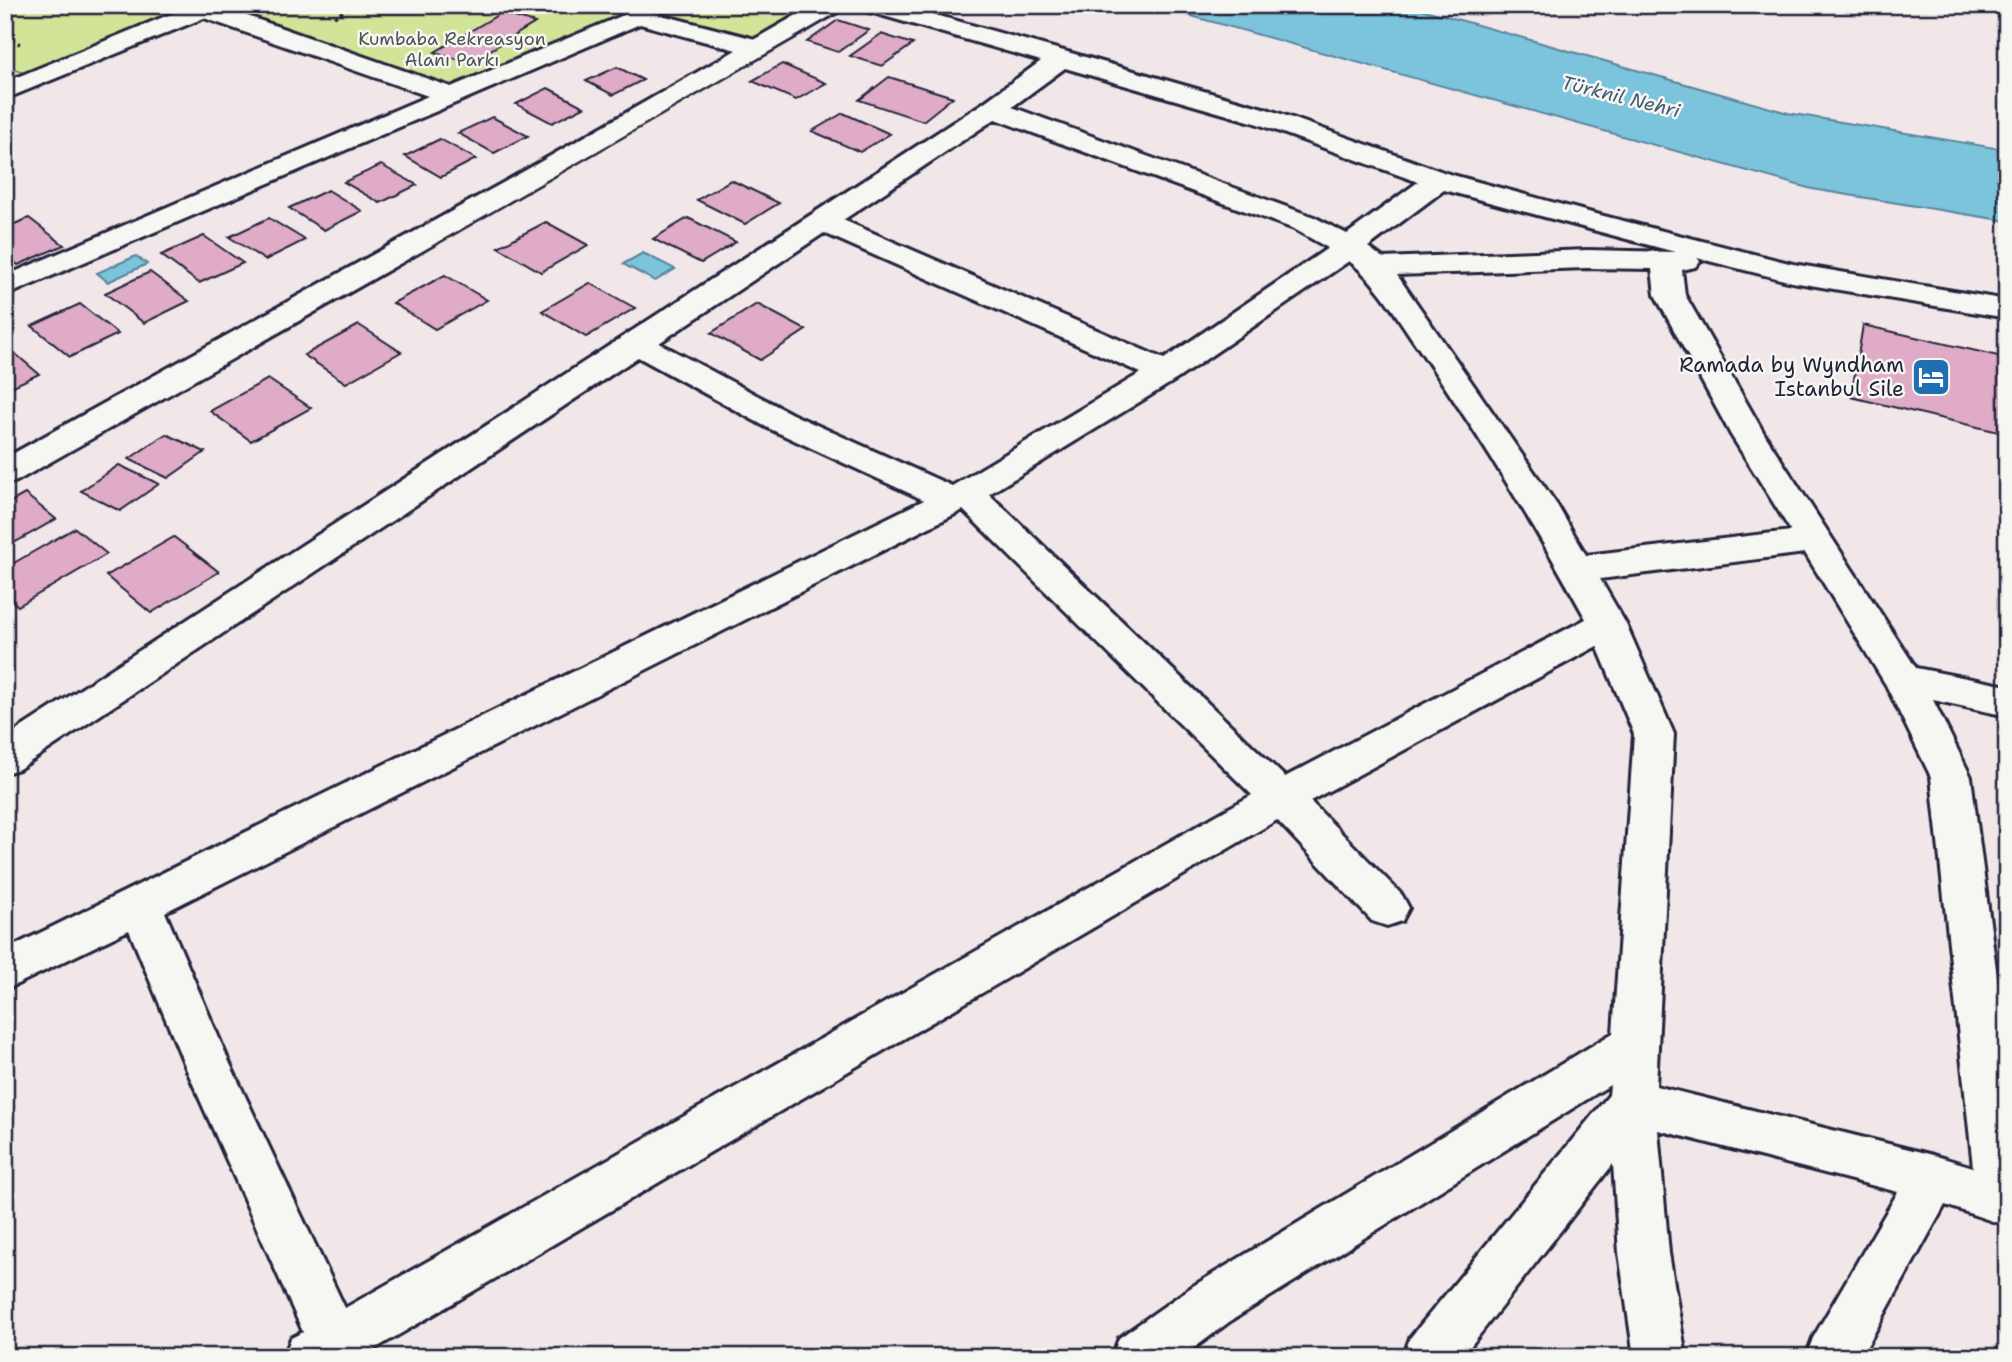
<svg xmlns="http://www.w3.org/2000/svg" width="2012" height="1362" font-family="'Shantell Sans',sans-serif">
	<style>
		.green { fill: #d1e498; stroke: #7a836a; stroke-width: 2 }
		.water { fill: #7cc4dc; stroke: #58839c; stroke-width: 2 }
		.building { fill: #dfabc6; stroke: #22223b; stroke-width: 2 }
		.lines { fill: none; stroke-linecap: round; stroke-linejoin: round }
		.street-casing { stroke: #22223b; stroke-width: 6 }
		.path { stroke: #22223b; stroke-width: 3.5; stroke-dasharray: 3.5 3.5; stroke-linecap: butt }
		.street { fill: #f6f6f2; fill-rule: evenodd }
		.labels { text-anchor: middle; stroke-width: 5; stroke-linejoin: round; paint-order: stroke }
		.far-park-label { font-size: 18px; fill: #4e5252; stroke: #f6f6f2 }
		.far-water-label { font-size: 19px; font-style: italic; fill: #425b73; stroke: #f6f6f2 }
		.poi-label { font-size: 21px; fill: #22223b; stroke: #f6f6f2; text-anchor: end }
	</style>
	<rect width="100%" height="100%" fill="#f1e7e9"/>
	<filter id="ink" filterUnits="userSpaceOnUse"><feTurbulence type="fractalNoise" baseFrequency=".0143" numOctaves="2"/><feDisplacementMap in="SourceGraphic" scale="14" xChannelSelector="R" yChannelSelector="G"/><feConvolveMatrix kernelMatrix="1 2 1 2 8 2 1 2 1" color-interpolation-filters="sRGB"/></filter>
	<g filter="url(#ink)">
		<!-- green -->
		<polygon class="green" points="5,5 832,5 759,48 638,16 452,96 203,10 35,78 5,65"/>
		<!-- water -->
		<g class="water">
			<polygon points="1152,5 1407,5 1788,113 2007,150 2007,221 1812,189"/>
			<polygon points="643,253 675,269 655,281 623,264"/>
			<polygon points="136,256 147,264 108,282 97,273"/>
		</g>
		<!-- building -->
		<g class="building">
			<polygon points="501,13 535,23 469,63 435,52"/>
			<polygon points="838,20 869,30 838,52 807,42"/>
			<polygon points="881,34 913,44 882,66 850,56"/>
			<polygon points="782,64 826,83 796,100 752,81"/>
			<polygon points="617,67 643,80 613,95 586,81"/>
			<polygon points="889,77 953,97 923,121 859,100"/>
			<polygon points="548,88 584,107 552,123 516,104"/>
			<polygon points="843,113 890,134 860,152 812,131"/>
			<polygon points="492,117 528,136 494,153 458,133"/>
			<polygon points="440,139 476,159 441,177 405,156"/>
			<polygon points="381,165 417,185 380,203 344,182"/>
			<polygon points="731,180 779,203 745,224 697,200"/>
			<polygon points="328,190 362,211 324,230 289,208"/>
			<polygon points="29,218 64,245 18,265 5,255 5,228"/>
			<polygon points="269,218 305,240 265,260 229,237"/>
			<polygon points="688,218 736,242 701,263 653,239"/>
			<polygon points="546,222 588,245 541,272 498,247"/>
			<polygon points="204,236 243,263 199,283 161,255"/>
			<polygon points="150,272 189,301 144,323 105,293"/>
			<polygon points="445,275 487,300 435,329 393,303"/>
			<polygon points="590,283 635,308 586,337 542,311"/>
			<polygon points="80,304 118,334 70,357 32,326"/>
			<polygon points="757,304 806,330 760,360 711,333"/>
			<polygon points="359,325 401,352 346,383 304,355"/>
			<polygon points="1863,325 2007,358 2007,434 1851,397"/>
			<polygon points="5,345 39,374 5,390"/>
			<polygon points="268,379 311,408 251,441 210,411"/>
			<polygon points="166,434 205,452 168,478 129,459"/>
			<polygon points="119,465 159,484 120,511 81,491"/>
			<polygon points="25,494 56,519 5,548 5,505"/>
			<polygon points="75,528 107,554 18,606 5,595 5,568"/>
			<polygon points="174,537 219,572 151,613 106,576"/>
		</g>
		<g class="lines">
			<!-- street casing -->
			<g class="street-casing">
				<g id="street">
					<path d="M180 5H216L451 87 638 9 755 39 814 5H844L841 10C568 169 292 325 17 481L5 484V458L526 170 736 50 640 24 5 296V276L428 96 204 18 5 99V82L183 9Z"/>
					<path d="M860 5H900L1071 53 1270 110 1449 174 1592 213 1793 264 2007 300V318L1792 282 1697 258 1700 261 1695 267 1682 270 1685 295 1765 435 1916 668 2007 686V716L1933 700 1971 777 2007 1053V1226L1945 1205 1861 1357H1806L1813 1338 1898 1192 1658 1130 1669 1253 1686 1357H1634L1619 1253 1613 1164 1462 1357H1403L1410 1338 1609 1095 1610 1085 1229 1322 1182 1357H1112L1119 1338 1193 1286 1613 1033 1634 734 1597 646 1310 801 1402 895 1409 908 1402 921 1387 926 1372 921 1277 820 366 1354 367 1357H284L291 1338 303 1332 186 1068 129 930 5 990V950L924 500 768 428 638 357 19 769 5 773V738L983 103 1041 61 863 10ZM1065 68 1252 122 1418 182 1347 234 1314 217 1012 107ZM995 119 1294 229 1328 248 1164 359 843 220ZM1444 190 1675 252 1587 250 1383 258 1368 247ZM824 233 1141 373 952 486 792 414 659 343ZM1349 261C1377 282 1395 314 1415 343 1477 432 1534 524 1586 619L1285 777 989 494 1177 379ZM1587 268 1652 269 1655 295 1731 435 1791 531 1586 555 1557 505 1397 275ZM963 510 1252 795 345 1308 230 1064 165 912ZM1805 553 1886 685 1931 777 1973 1167 1933 1155 1656 1086 1674 734 1626 624 1600 579Z"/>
				</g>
			</g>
			<!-- path -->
			<g class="path">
				<polyline points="334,17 354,5"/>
				<polyline points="5,37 20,44"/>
			</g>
			<!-- street -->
			<use href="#street" class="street"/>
		</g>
	</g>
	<!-- icons -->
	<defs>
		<g id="hotel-square" transform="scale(2.0125)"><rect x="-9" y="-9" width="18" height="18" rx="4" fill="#1f6fb2" stroke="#f6f6f2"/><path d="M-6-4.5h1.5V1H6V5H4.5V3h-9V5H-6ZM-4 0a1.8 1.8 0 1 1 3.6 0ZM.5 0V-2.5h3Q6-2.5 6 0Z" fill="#fff"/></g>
	</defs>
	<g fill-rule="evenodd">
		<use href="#hotel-square" x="1931" y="377"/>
	</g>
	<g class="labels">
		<!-- far-park labels -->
		<g class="far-park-label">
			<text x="452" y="45">Kumbaba Rekreasyon<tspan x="452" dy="21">Alanı Parkı</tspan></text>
		</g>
		<!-- far-water labels -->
		<g class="far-water-label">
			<text transform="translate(1621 96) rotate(14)" y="7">Türknil Nehri</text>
		</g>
		<!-- poi labels -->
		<g class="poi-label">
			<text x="1904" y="372">Ramada by Wyndham<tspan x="1904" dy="24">Istanbul Sile</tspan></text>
		</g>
	</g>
	<!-- margin -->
	<rect width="2012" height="1362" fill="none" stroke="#f6f6f2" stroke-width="28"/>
	<rect x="14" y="14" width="1984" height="1334" fill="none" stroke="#22223b" stroke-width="2.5" filter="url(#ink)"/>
</svg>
